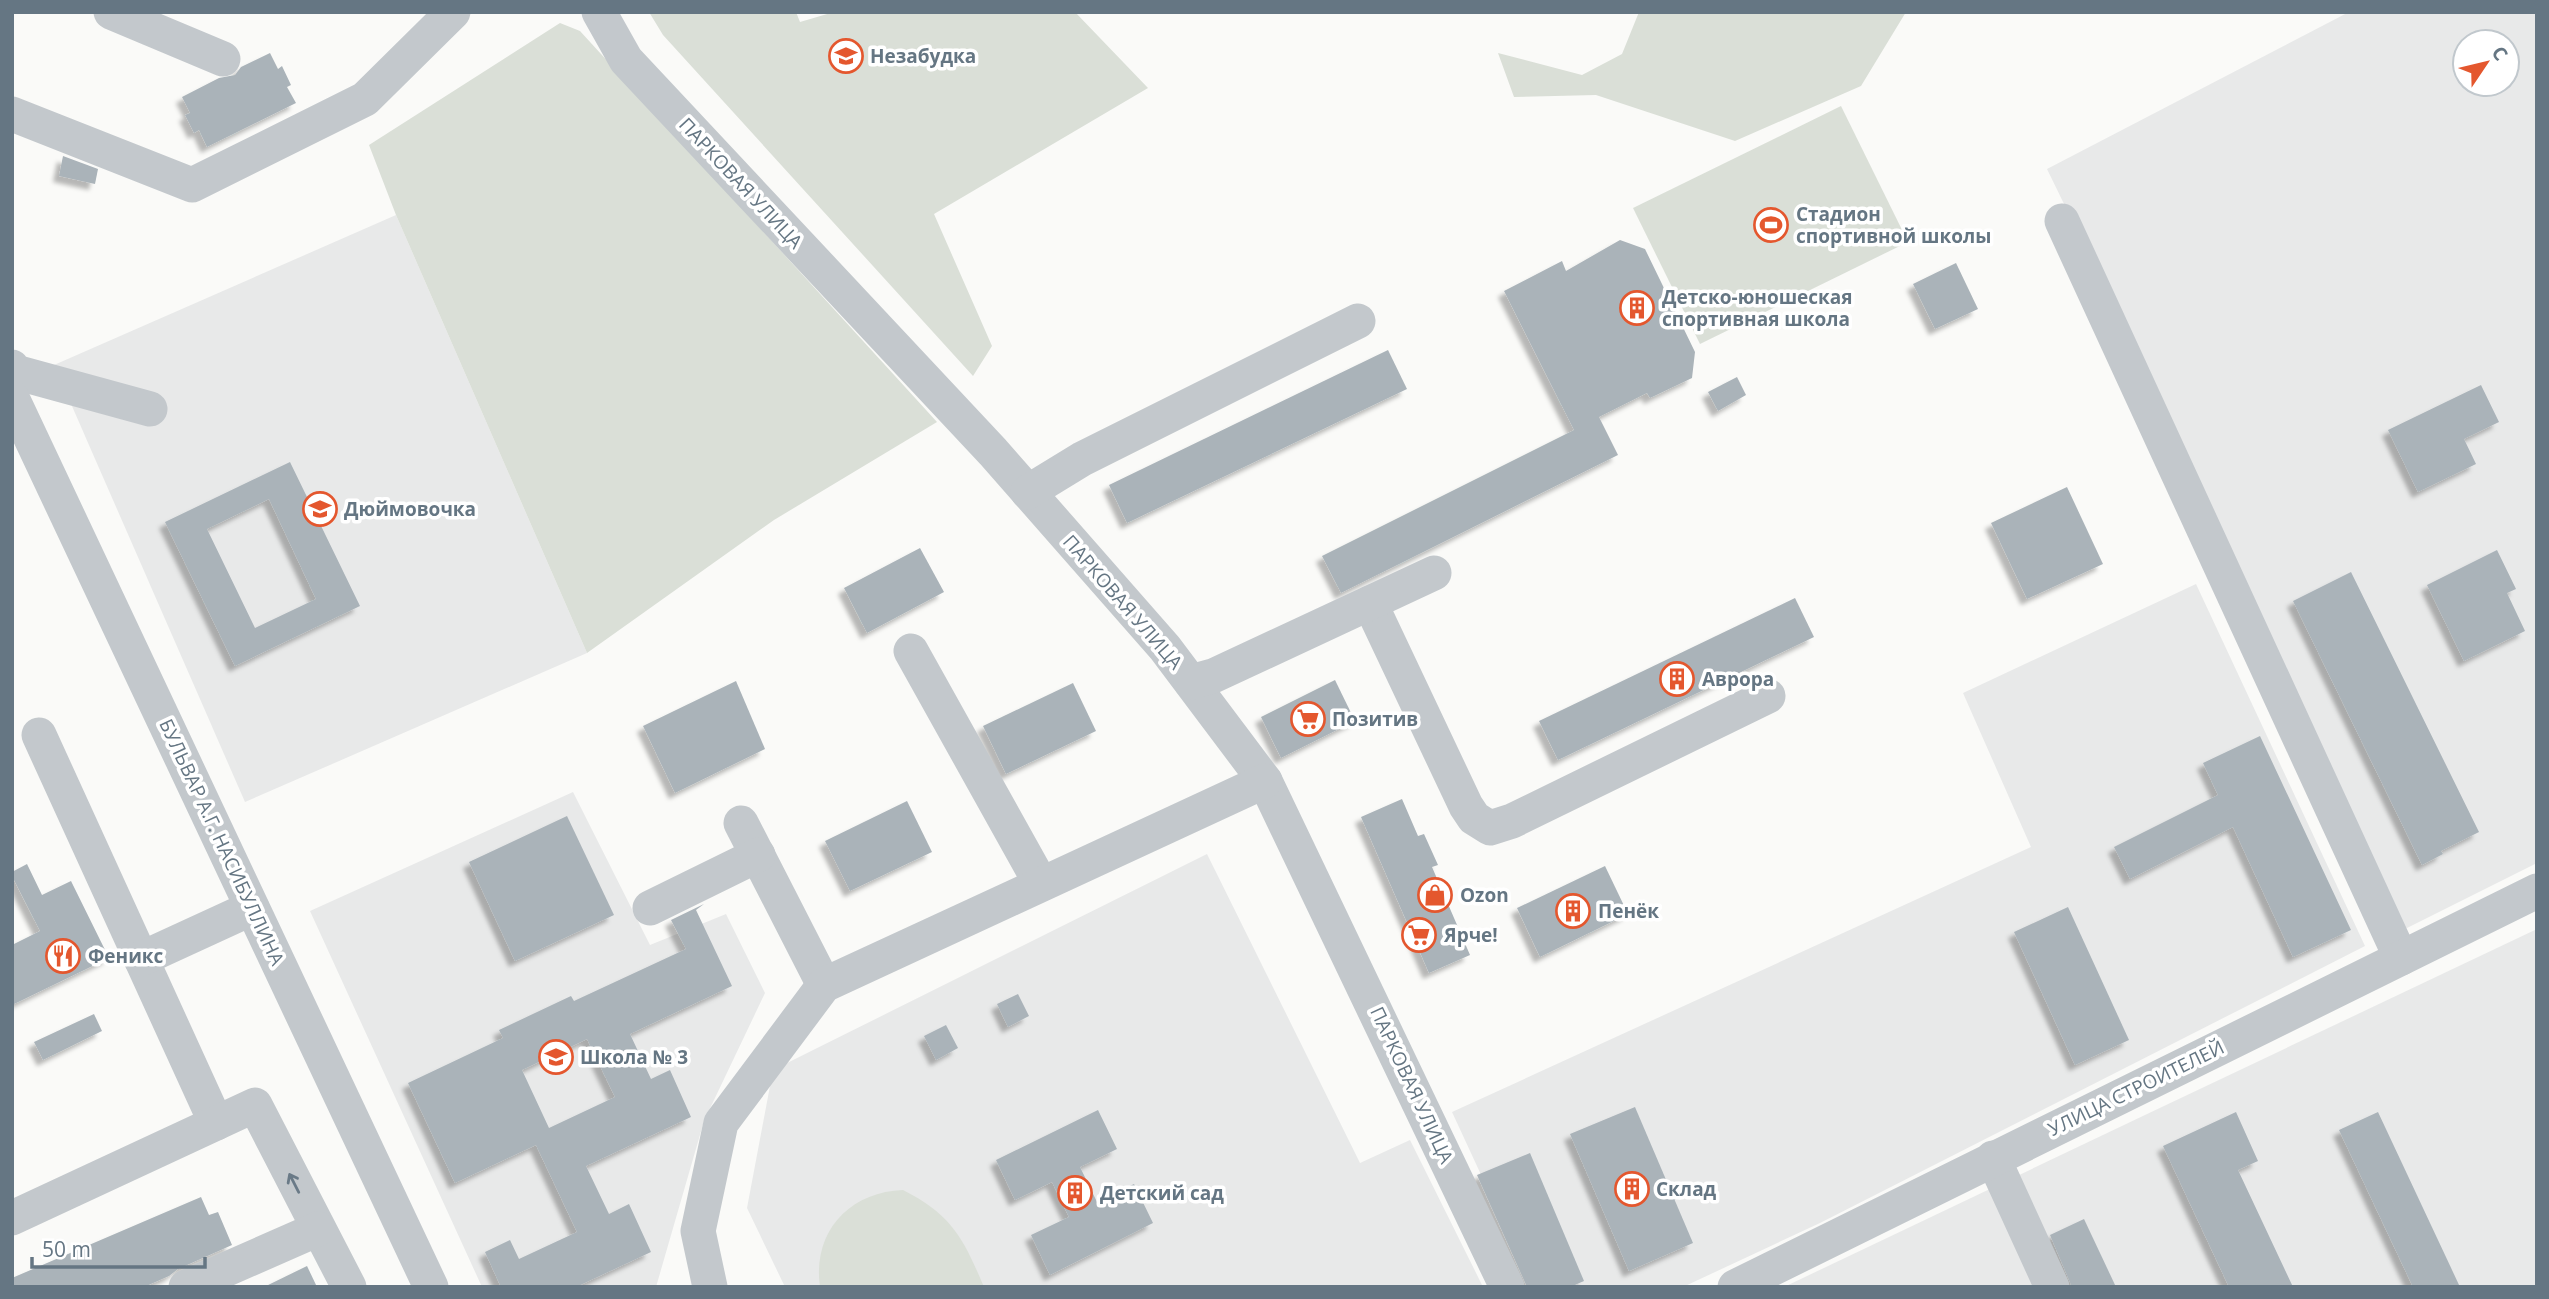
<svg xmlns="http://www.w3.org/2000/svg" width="2549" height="1299" font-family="'Open Sans',sans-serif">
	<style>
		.built { fill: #e8e9e9; fill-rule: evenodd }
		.green { fill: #dadfd7 }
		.building { fill: #aab3b9; fill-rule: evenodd; filter: url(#shadow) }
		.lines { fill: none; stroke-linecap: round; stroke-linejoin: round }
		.minor { stroke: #c3c8cc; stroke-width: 35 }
		.oneway { stroke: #6a7a87 }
		.labels { text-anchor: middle; stroke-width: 7; stroke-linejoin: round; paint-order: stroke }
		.poi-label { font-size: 19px; font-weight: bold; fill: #657683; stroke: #fff; text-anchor: start }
		.street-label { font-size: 19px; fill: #657683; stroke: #fff }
	</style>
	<defs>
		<filter id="shadow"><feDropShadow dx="-6" dy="6" stdDeviation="2" flood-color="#0004"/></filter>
	</defs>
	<rect width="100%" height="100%" fill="#fafaf8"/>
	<!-- built -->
	<g class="built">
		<path d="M2349 12H2537V863L2401 931 2180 442 2047 169ZM2465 42H2507V84H2465Z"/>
		<polygon points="396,215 587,653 245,802 54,365"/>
		<polygon points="2196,584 2365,946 1820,1223 1683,1287 1533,1287 1452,1112 2031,847 1963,693"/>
		<polygon points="573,792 650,945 726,914 765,993 704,1121 656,1287 482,1287 310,911"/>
		<polygon points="1207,854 1360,1163 1410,1140 1483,1287 785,1287 747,1208 773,1070"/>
		<polygon points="2537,929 2537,1287 1784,1287 2145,1115"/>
	</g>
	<!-- green -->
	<g class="green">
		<polygon points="649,12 796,12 800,22 834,12 1075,12 1148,88 934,214 992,346 973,376 663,35"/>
		<polygon points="1639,12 1906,12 1861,86 1735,141 1596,95 1514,97 1498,53 1582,75 1622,54"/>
		<polygon points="560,23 580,31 937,422 774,520 587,653 396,215 369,145"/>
		<polygon points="1841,106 1908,242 1700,344 1633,208"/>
		<path d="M903 1190C952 1215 963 1238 984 1287H820C812 1232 849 1192 903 1190Z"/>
	</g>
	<!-- building -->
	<g class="building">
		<polygon points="270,53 278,69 282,66 291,85 287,87 296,103 207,147 199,130 194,133 185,115 190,113 182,97 219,78 235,75 241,67"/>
		<polygon points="63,156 98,169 95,184 59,176"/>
		<polygon points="1620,240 1645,249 1695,352 1692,378 1650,398 1647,393 1599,417 1618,455 1341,593 1322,556 1574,430 1504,291 1562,261 1566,271"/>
		<polygon points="1956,263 1978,309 1935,329 1913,284"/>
		<polygon points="1388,350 1407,389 1127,523 1109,485"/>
		<polygon points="1737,377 1746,395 1718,411 1708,392"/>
		<polygon points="2481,385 2499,422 2464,439 2476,464 2418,492 2388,430"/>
		<path d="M290 462 360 606 235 666 165 522ZM269 499 316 599 255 628 207 529Z"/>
		<polygon points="2067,487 2103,564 2027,599 1991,523"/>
		<polygon points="920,548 944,592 867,633 844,588"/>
		<polygon points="2497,550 2516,589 2507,593 2525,631 2464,661 2427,585"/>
		<polygon points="2351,572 2479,832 2441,851 2443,854 2422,865 2293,601"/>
		<polygon points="1795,598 1814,637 1558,760 1539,721"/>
		<polygon points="1335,680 1355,721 1281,758 1261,717"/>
		<polygon points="736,681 765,749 675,793 643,726"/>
		<polygon points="1073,683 1096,731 1006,774 983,726"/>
		<polygon points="2260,736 2351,930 2293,957 2233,827 2130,879 2114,847 2218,795 2203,763"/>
		<polygon points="1402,799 1418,836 1424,834 1438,865 1432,867 1470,955 1429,973 1361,817"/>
		<polygon points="907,801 932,852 850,891 825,841"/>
		<polygon points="567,816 614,915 515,961 469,862"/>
		<polygon points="27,864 42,895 71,881 109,958 12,1005 12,945 40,931 12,876 12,872"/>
		<polygon points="1605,866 1628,914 1540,957 1517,908"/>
		<path d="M704 904 696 910 732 986 630 1034 651 1079 670 1070 691 1117 586 1166 609 1214 629 1204 651 1252 576 1287H501L485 1252 510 1240 519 1259 577 1232 536 1145 455 1183 408 1083 503 1038 499 1030 571 996 574 1001 686 949 671 920ZM587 1039 615 1097 549 1128 522 1070Z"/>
		<polygon points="2068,907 2129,1040 2075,1065 2014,932"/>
		<polygon points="1018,994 1029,1016 1008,1027 997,1004"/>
		<polygon points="94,1014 102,1031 43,1060 34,1042"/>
		<polygon points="946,1025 958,1048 936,1060 924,1036"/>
		<polygon points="1635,1107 1693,1243 1629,1271 1570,1134"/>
		<polygon points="1098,1110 1117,1149 1080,1167 1097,1202 1134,1184 1153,1223 1050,1275 1031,1235 1069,1217 1052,1182 1015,1200 996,1160"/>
		<polygon points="2236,1112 2258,1161 2238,1170 2293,1287 2229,1287 2163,1146"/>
		<polygon points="2378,1112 2460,1287 2413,1287 2339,1130"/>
		<polygon points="1530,1153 1584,1281 1570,1287 1527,1287 1477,1175"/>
		<polygon points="201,1197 209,1215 218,1212 232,1245 178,1269 169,1276 144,1287 12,1287 12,1278"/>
		<polygon points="2084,1219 2116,1287 2072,1287 2050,1235"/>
		<polygon points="307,1266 317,1287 264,1287"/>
	</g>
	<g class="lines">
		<!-- minor -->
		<g class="minor">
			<polyline points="111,12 223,59"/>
			<polyline points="599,12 626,60 993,452 1165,648 1265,781 1507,1287"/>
			<polyline points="12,114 192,185 365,99 453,12"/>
			<polyline points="2062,221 2401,958"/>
			<polyline points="12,367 15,372 150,409"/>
			<polyline points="12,398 431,1287"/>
			<polyline points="1028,492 1082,459 1358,321"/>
			<polyline points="1370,603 1466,806 1474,818 1490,828 1512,821 1768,696"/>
			<polyline points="911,651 1041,884"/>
			<polyline points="1191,682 1213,676 1434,573"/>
			<polyline points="39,735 216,1123"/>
			<polyline points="741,823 824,985"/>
			<polyline points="650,908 758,855"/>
			<polyline points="141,959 252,908"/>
			<polyline points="1993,1158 2052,1287"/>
			<polyline points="12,1218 255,1105 349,1287"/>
			<polyline points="186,1287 318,1229"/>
			<polyline points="710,1287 698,1231 721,1123 824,985 1265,781"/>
			<polyline points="1735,1287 2537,891"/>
		</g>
	</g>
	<!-- one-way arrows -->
	<defs><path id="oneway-shaft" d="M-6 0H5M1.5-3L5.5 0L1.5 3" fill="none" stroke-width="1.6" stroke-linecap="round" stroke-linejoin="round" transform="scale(1.75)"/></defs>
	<use class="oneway" href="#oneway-shaft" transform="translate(294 1183) rotate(-117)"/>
	<!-- icons -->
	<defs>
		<g id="school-ring" transform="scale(1.75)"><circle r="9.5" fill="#fff" stroke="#e4572e" stroke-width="1.5"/><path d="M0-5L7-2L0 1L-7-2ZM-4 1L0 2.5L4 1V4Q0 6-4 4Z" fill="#e4572e"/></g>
		<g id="stadium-ring" transform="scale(1.75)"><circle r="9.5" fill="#fff" stroke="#e4572e" stroke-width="1.5"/><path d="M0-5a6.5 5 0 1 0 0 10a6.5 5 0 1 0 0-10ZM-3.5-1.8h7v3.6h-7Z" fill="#e4572e"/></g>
		<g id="building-ring" transform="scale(1.75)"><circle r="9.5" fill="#fff" stroke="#e4572e" stroke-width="1.5"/><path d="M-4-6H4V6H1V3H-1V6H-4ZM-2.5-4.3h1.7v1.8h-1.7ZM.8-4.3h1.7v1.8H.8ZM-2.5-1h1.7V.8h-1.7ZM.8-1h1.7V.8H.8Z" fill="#e4572e"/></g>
		<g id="supermarket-ring" transform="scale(1.75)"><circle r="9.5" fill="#fff" stroke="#e4572e" stroke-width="1.5"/><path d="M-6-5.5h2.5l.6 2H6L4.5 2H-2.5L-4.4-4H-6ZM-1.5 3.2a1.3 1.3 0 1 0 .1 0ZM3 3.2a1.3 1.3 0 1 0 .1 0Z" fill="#e4572e"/></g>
		<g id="shop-ring" transform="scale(1.75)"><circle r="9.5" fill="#fff" stroke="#e4572e" stroke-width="1.5"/><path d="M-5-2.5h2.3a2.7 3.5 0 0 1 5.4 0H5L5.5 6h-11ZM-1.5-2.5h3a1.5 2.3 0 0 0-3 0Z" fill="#e4572e"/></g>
		<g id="restaurant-ring" transform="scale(1.75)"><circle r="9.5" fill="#fff" stroke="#e4572e" stroke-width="1.5"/><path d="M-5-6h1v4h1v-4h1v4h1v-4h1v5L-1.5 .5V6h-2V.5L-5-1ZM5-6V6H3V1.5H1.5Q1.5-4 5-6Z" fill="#e4572e"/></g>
	</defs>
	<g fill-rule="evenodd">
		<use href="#school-ring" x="846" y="56"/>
		<use href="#stadium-ring" x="1771" y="225"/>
		<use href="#building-ring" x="1637" y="308"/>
		<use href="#school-ring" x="320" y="509"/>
		<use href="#building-ring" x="1677" y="679"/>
		<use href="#supermarket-ring" x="1308" y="719"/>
		<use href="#shop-ring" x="1435" y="895"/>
		<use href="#building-ring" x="1573" y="911"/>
		<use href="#supermarket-ring" x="1419" y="935"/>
		<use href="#restaurant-ring" x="63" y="956"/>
		<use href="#school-ring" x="556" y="1057"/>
		<use href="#building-ring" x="1632" y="1189"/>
		<use href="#building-ring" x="1075" y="1193"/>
	</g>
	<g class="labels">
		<!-- poi labels -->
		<g class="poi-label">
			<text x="870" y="63">Незабудка</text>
			<text x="1796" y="221">Стадион<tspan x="1796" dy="22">спортивной школы</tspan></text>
			<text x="1662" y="304">Детско-юношеская<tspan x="1662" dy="22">спортивная школа</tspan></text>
			<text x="344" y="516">Дюймовочка</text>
			<text x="1702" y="686">Аврора</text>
			<text x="1332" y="726">Позитив</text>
			<text x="1460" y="902">Ozon</text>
			<text x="1598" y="918">Пенёк</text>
			<text x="1444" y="942">Ярче!</text>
			<text x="88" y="963">Феникс</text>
			<text x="580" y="1064">Школа № 3</text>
			<text x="1656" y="1196">Склад</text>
			<text x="1100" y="1200">Детский сад</text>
		</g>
		<!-- street labels -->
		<g class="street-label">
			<text transform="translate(741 183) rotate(47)" y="7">ПАРКОВАЯ УЛИЦА</text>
			<text transform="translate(1123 602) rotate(49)" y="7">ПАРКОВАЯ УЛИЦА</text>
			<text transform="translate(222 842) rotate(65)" y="7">БУЛЬВАР А.Г. НАСИБУЛЛИНА</text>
			<text transform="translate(1412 1085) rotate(65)" y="7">ПАРКОВАЯ УЛИЦА</text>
			<text transform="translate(2136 1088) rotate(-26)" y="7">УЛИЦА СТРОИТЕЛЕЙ</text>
		</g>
	</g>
	<!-- border -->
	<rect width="2549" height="1299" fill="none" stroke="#657683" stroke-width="28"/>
	<!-- north arrow -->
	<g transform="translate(2486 63) rotate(55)"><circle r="33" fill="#ffffff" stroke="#c1c8cd" stroke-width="2"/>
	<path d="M0-5L12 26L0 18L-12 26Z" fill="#e4572e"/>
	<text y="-10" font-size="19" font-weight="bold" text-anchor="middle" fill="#657683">С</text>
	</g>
	<!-- scale -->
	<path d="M32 1257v10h173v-10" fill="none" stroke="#657683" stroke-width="3.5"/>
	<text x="42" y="1257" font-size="21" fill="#657683" stroke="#ffffff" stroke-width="5" paint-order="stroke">50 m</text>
</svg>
